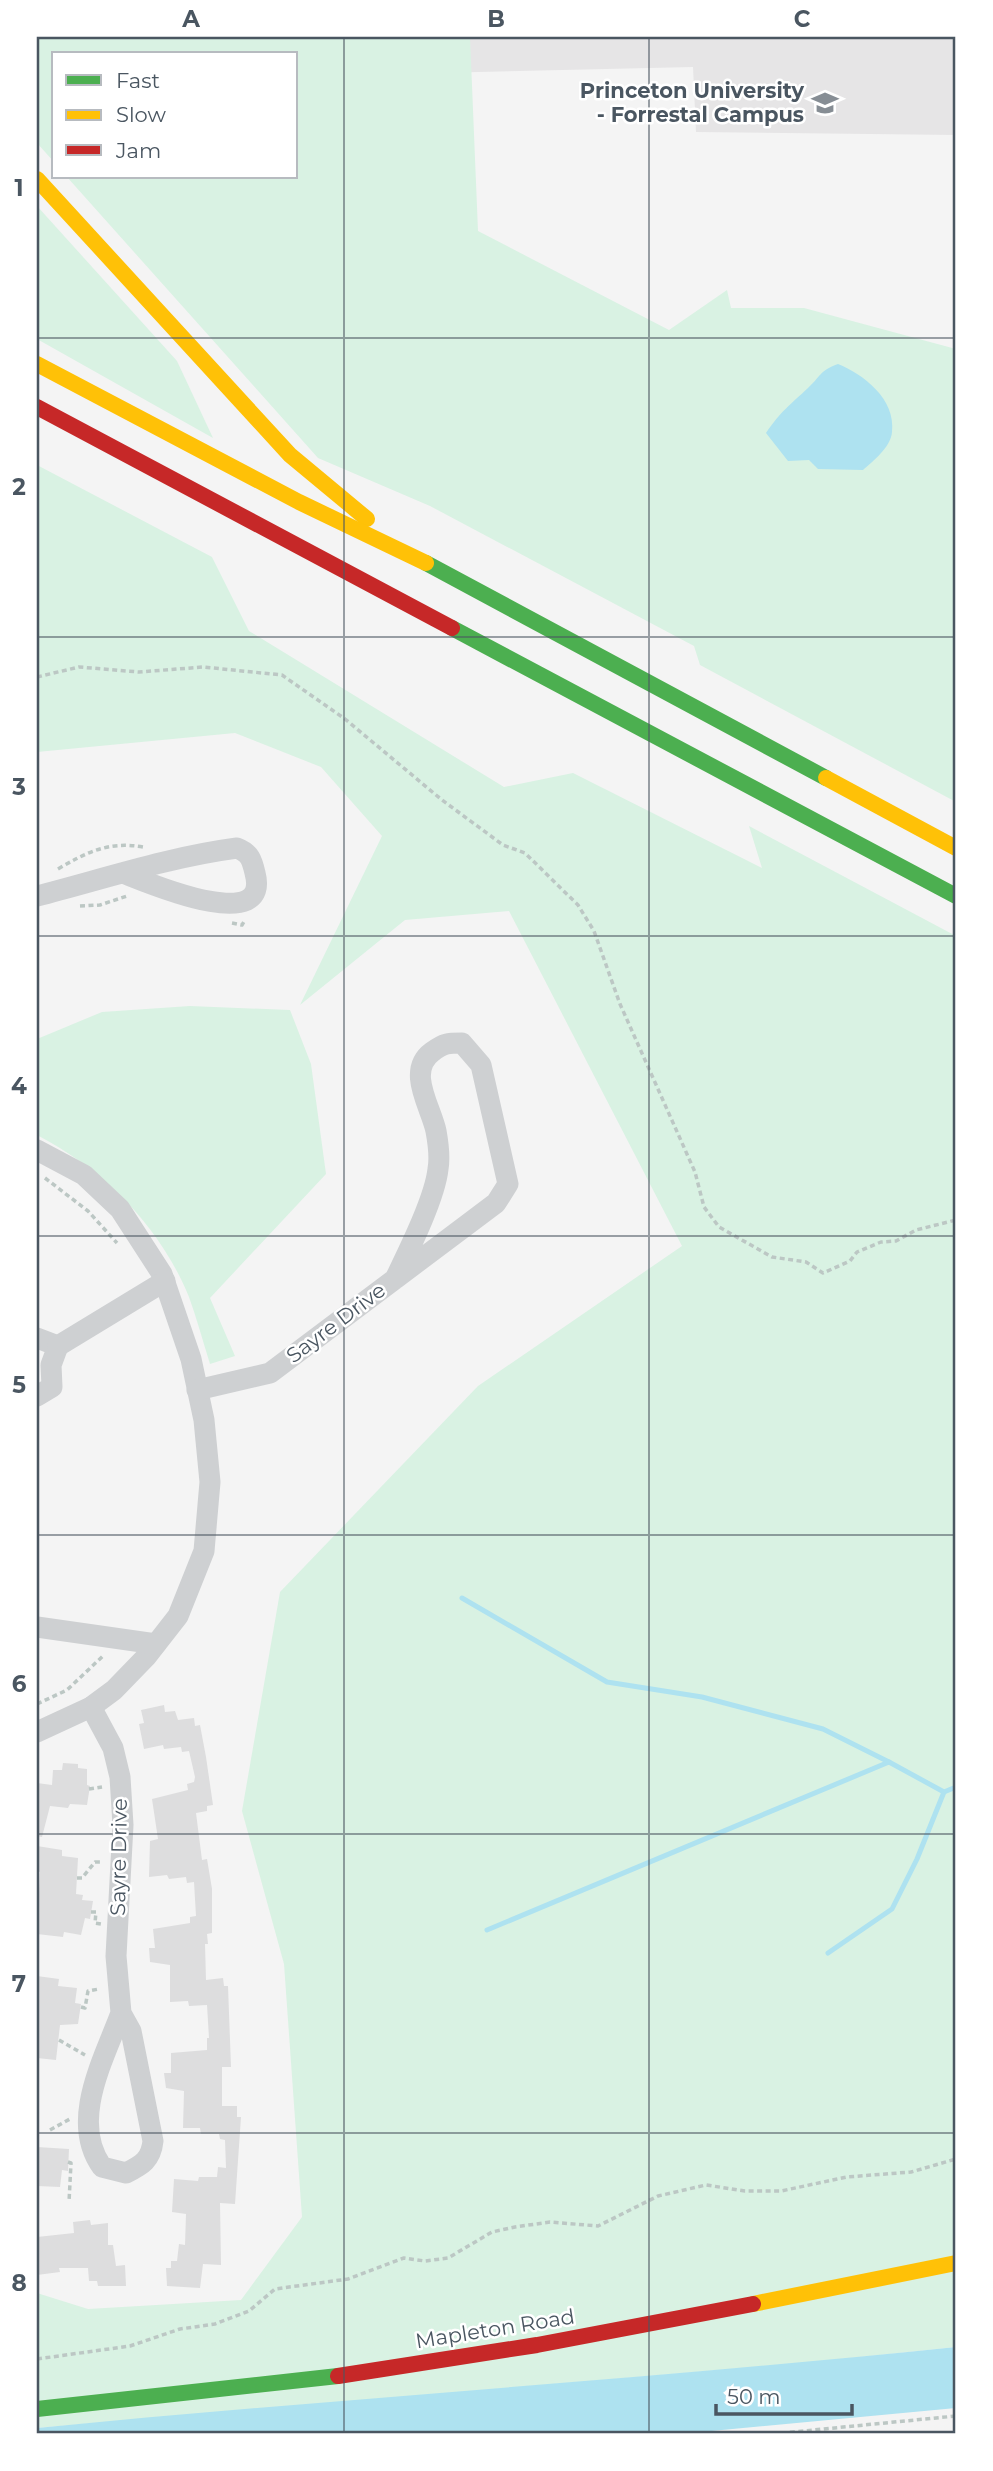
<svg xmlns="http://www.w3.org/2000/svg" width="993" height="2471" font-family="Montserrat,sans-serif">
	<style>
		.education { fill: #e6e5e6 }
		.green { fill: #d9f2e3 }
		.water { fill: #aee2f0 }
		.lines { fill: none; stroke-linecap: round; stroke-linejoin: round }
		.stream { stroke: #aee2f0; stroke-width: 5 }
		.building { fill: #ddddde }
		.path { stroke: #bcc7c4; stroke-width: 3.5; stroke-dasharray: 5 3.5; stroke-linecap: butt }
		.street { stroke: #ced0d2; stroke-width: 21 }
		.fast { stroke: #4caf50; stroke-width: 16 }
		.slow { stroke: #ffc107; stroke-width: 16 }
		.jam { stroke: #c62828; stroke-width: 16 }
		.grid { fill: none; stroke: #4a5661; stroke-width: 2; stroke-opacity: 0.55 }
		.labels { text-anchor: middle; stroke-width: 5; stroke-linejoin: round; paint-order: stroke }
		.poi-label { font-size: 21px; font-weight: bold; fill: #4a5661; stroke: #fff; text-anchor: end }
		.street-label { font-size: 21px; fill: #4a5661; stroke: #fff }
		.neatline { fill: none; stroke: #4a5661; stroke-width: 2.5 }
		.grid-label { font-size: 23px; text-anchor: middle; font-weight: bold; fill: #4a5661 }
	</style>
	<rect width="100%" height="100%" fill="#f4f4f4"/>
	<!-- education -->
	<polygon class="education" points="436,37 956,37 956,135 696,132 693,67 436,73"/>
	<!-- green -->
	<g class="green">
		<polygon points="37,37 470,37 478,231 669,330 727,290 731,308 804,308 956,349 956,802 700,665 694,646 430,506 318,458 67,177 296,177 296,54 54,54 54,162 37,143"/>
		<polygon points="37,206 177,361 213,438 37,339"/>
		<polygon points="37,465 212,557 249,631 504,787 573,773 762,868 749,826 956,936 956,2347 813,2362 37,2428 37,2293 88,2309 241,2300 302,2217 284,1964 242,1811 280,1592 478,1386 682,1246 509,911 405,920 300,1005 382,836 321,767 235,733 37,752"/>
		<path d="M190 1006 290 1010 311 1064 326 1174 210 1298 235 1356 210 1364C203 1342 197 1319 189 1297 160 1226 104 1170 37 1135V1039L102 1012Z"/>
	</g>
	<!-- water -->
	<g class="water">
		<path d="M838 364C863 374 896 399 892 432 891 447 873 461 863 470L818 469 809 460 788 461 766 433C781 411 790 405 808 388 821 376 819 371 838 364Z"/>
		<path d="M956 2347V2408L680 2434H37V2428C343 2398 650 2379 956 2347Z"/>
	</g>
	<g class="lines">
		<!-- stream -->
		<g class="stream">
			<polyline points="462,1598 607,1682 702,1697 823,1729 889,1762"/>
			<polyline points="487,1930 889,1762 944,1792 956,1787"/>
			<polyline points="828,1953 892,1909 917,1859 944,1792"/>
		</g>
	</g>
	<!-- building -->
	<g class="building">
		<polygon points="164,1705 165,1712 175,1711 178,1720 194,1718 195,1726 200,1725 206,1757 213,1805 207,1806 207,1811 196,1813 202,1860 207,1859 212,1889 212,1933 207,1934 208,1944 205,1944 206,1980 223,1978 224,1986 228,1986 231,2067 222,2067 222,2106 237,2106 237,2117 241,2117 235,2204 220,2203 221,2265 203,2264 200,2288 167,2286 166,2268 171,2268 171,2261 177,2261 179,2244 185,2245 186,2214 172,2212 174,2179 198,2181 199,2177 217,2177 218,2167 226,2168 225,2140 220,2139 219,2134 201,2134 200,2128 183,2128 184,2091 166,2088 164,2073 171,2073 171,2053 207,2050 207,2038 209,2038 207,2005 189,2006 188,2001 170,2002 170,1965 150,1962 149,1948 155,1948 153,1929 190,1923 190,1917 196,1916 194,1882 187,1883 186,1877 169,1879 167,1875 149,1877 150,1841 158,1839 152,1799 188,1790 187,1784 194,1782 195,1777 189,1751 182,1752 181,1747 164,1749 163,1745 144,1749 139,1724 144,1723 141,1710"/>
		<polygon points="63,1763 78,1764 78,1768 87,1769 87,1785 90,1786 87,1805 70,1804 68,1808 50,1806 42,1837 37,1836 37,1783 52,1785 53,1770 62,1770"/>
		<polygon points="37,1846 62,1850 62,1856 78,1858 76,1894 83,1895 82,1900 93,1901 90,1919 85,1918 81,1935 64,1932 63,1937 37,1934 40,1872 37,1871"/>
		<polygon points="37,1976 59,1979 58,1986 77,1988 75,2003 81,2004 78,2024 60,2025 56,2060 37,2058"/>
		<polygon points="37,2147 69,2149 68,2171 62,2170 60,2187 37,2186"/>
		<polygon points="90,2220 91,2225 108,2223 108,2245 113,2245 116,2266 125,2265 126,2286 98,2286 97,2281 89,2281 88,2268 59,2268 60,2272 37,2275 37,2237 74,2233 73,2222"/>
	</g>
	<g class="lines">
		<!-- path -->
		<g class="path">
			<polyline points="37,677 79,667 139,672 203,667 282,675 345,719 442,800 503,845 525,853 578,905 594,931 620,1004 695,1172 704,1207 719,1227 772,1257 806,1262 823,1273 850,1261 857,1252 881,1242 896,1241 916,1230 956,1220"/>
			<path d="M58 869C87 852 109 841 143 847"/>
			<polyline points="80,906 100,905 127,896"/>
			<polyline points="232,923 242,925 245,920"/>
			<polyline points="45,1178 88,1211 117,1243"/>
			<polyline points="37,1704 67,1690 104,1655"/>
			<polyline points="89,1789 102,1787"/>
			<polyline points="77,1878 82,1878 95,1862 103,1862"/>
			<polyline points="91,1912 96,1912 95,1923 101,1924"/>
			<polyline points="81,2007 85,2008 88,1991 99,1989"/>
			<polyline points="59,2040 85,2055"/>
			<polyline points="50,2130 70,2119"/>
			<polyline points="68,2162 71,2163 69,2202"/>
			<polyline points="37,2359 130,2346 180,2329 215,2324 249,2311 275,2289 348,2279 404,2258 425,2261 448,2258 492,2232 515,2227 550,2222 598,2226 658,2196 706,2185 745,2191 781,2191 847,2177 911,2172 956,2159"/>
			<polyline points="773,2434 956,2416"/>
		</g>
		<!-- street -->
		<g class="street">
			<path d="M37 896C103 879 169 857 237 848 250 853 252 860 255 873 272 937 144 881 123 873"/>
			<polyline points="37,1150 84,1175 120,1209 162,1274 191,1359 204,1420 210,1482 204,1551 178,1616 146,1657 114,1690 91,1707 37,1732"/>
			<polyline points="37,1338 58,1346 51,1365 52,1387 37,1396"/>
			<polyline points="58,1346 165,1281"/>
			<path d="M197 1390 270 1373 496 1203 508 1184 481 1065 462 1043C448 1043 444 1043 432 1052 406 1071 431 1107 436 1131 438 1142 440 1158 438 1169 435 1198 408 1252 395 1279"/>
			<polyline points="37,1627 156,1644"/>
			<path d="M91 1707 113 1748 120 1777 123 1825 116 1956 121 2013 131 2031 153 2141C151 2160 142 2165 126 2173L102 2167C69 2121 104 2059 121 2013"/>
		</g>
		<!-- fast -->
		<g class="fast">
			<polyline points="426,563 826,778"/>
			<polyline points="452,628 956,896"/>
			<polyline points="37,2409 338,2376"/>
		</g>
		<!-- slow -->
		<g class="slow">
			<polyline points="37,179 290,455 367,519"/>
			<polyline points="37,364 299,502 426,563"/>
			<polyline points="826,778 956,848"/>
			<polyline points="753,2304 956,2263"/>
		</g>
		<!-- jam -->
		<g class="jam">
			<polyline points="37,407 452,628"/>
			<polyline points="338,2376 537,2345 753,2304"/>
		</g>
	</g>
	<!-- grid -->
	<path class="grid" d="M344 37V2434M649 37V2434M37 338H956M37 637H956M37 936H956M37 1236H956M37 1535H956M37 1834H956M37 2133H956"/>
	<!-- icons -->
	<defs>
		<g id="university-bare" transform="scale(2.1)"><path d="M0-5L7-2L0 1L-7-2ZM-4 1L0 2.5L4 1V4Q0 6-4 4Z" fill="#868d94" stroke="#fff" stroke-width="2.5" paint-order="stroke"/></g>
	</defs>
	<g fill-rule="evenodd">
		<use href="#university-bare" x="825" y="103"/>
	</g>
	<g class="labels">
		<!-- poi labels -->
		<g class="poi-label">
			<text x="804" y="98">Princeton University<tspan x="804" dy="24">- Forrestal Campus</tspan></text>
		</g>
		<!-- street labels -->
		<g class="street-label">
			<text transform="translate(336 1323) rotate(-37)" y="7">Sayre Drive</text>
			<text transform="translate(119 1857) rotate(-89)" y="7">Sayre Drive</text>
			<text transform="translate(495 2329) rotate(-9)" y="7">Mapleton Road</text>
		</g>
	</g>
	<!-- border -->
	<rect width="993" height="2471" fill="none" stroke="#ffffff" stroke-width="77"/>
	<!-- legend -->
	<rect x="52" y="52" width="245" height="126" fill="#ffffff" stroke="#b7bbc0" stroke-width="2"/>
	<rect x="66" y="75" width="35" height="10" fill="#4caf50" stroke="#b7bbc0" stroke-width="2"/>
	<text x="116" y="88" font-size="21" fill="#4a5661">Fast</text>
	<rect x="66" y="110" width="35" height="10" fill="#ffc107" stroke="#b7bbc0" stroke-width="2"/>
	<text x="116" y="122" font-size="21" fill="#4a5661">Slow</text>
	<rect x="66" y="145" width="35" height="10" fill="#c62828" stroke="#b7bbc0" stroke-width="2"/>
	<text x="116" y="158" font-size="21" fill="#4a5661">Jam</text>
	<!-- scale -->
	<path d="M716 2404v10h136v-10" fill="none" stroke="#4a5661" stroke-width="3.5"/>
	<text x="727" y="2404" font-size="21" fill="#4a5661" stroke="#ffffff" stroke-width="5" paint-order="stroke">50 m</text>
	<rect x="38" y="38" width="916" height="2394" class="neatline"/>
	<g class="grid-label">
		<text x="191" y="27">A</text>
		<text x="496" y="27">B</text>
		<text x="802" y="27">C</text>
		<text x="19" y="196">1</text>
		<text x="19" y="495">2</text>
		<text x="19" y="795">3</text>
		<text x="19" y="1094">4</text>
		<text x="19" y="1393">5</text>
		<text x="19" y="1692">6</text>
		<text x="19" y="1992">7</text>
		<text x="19" y="2291">8</text>
	</g>
</svg>
